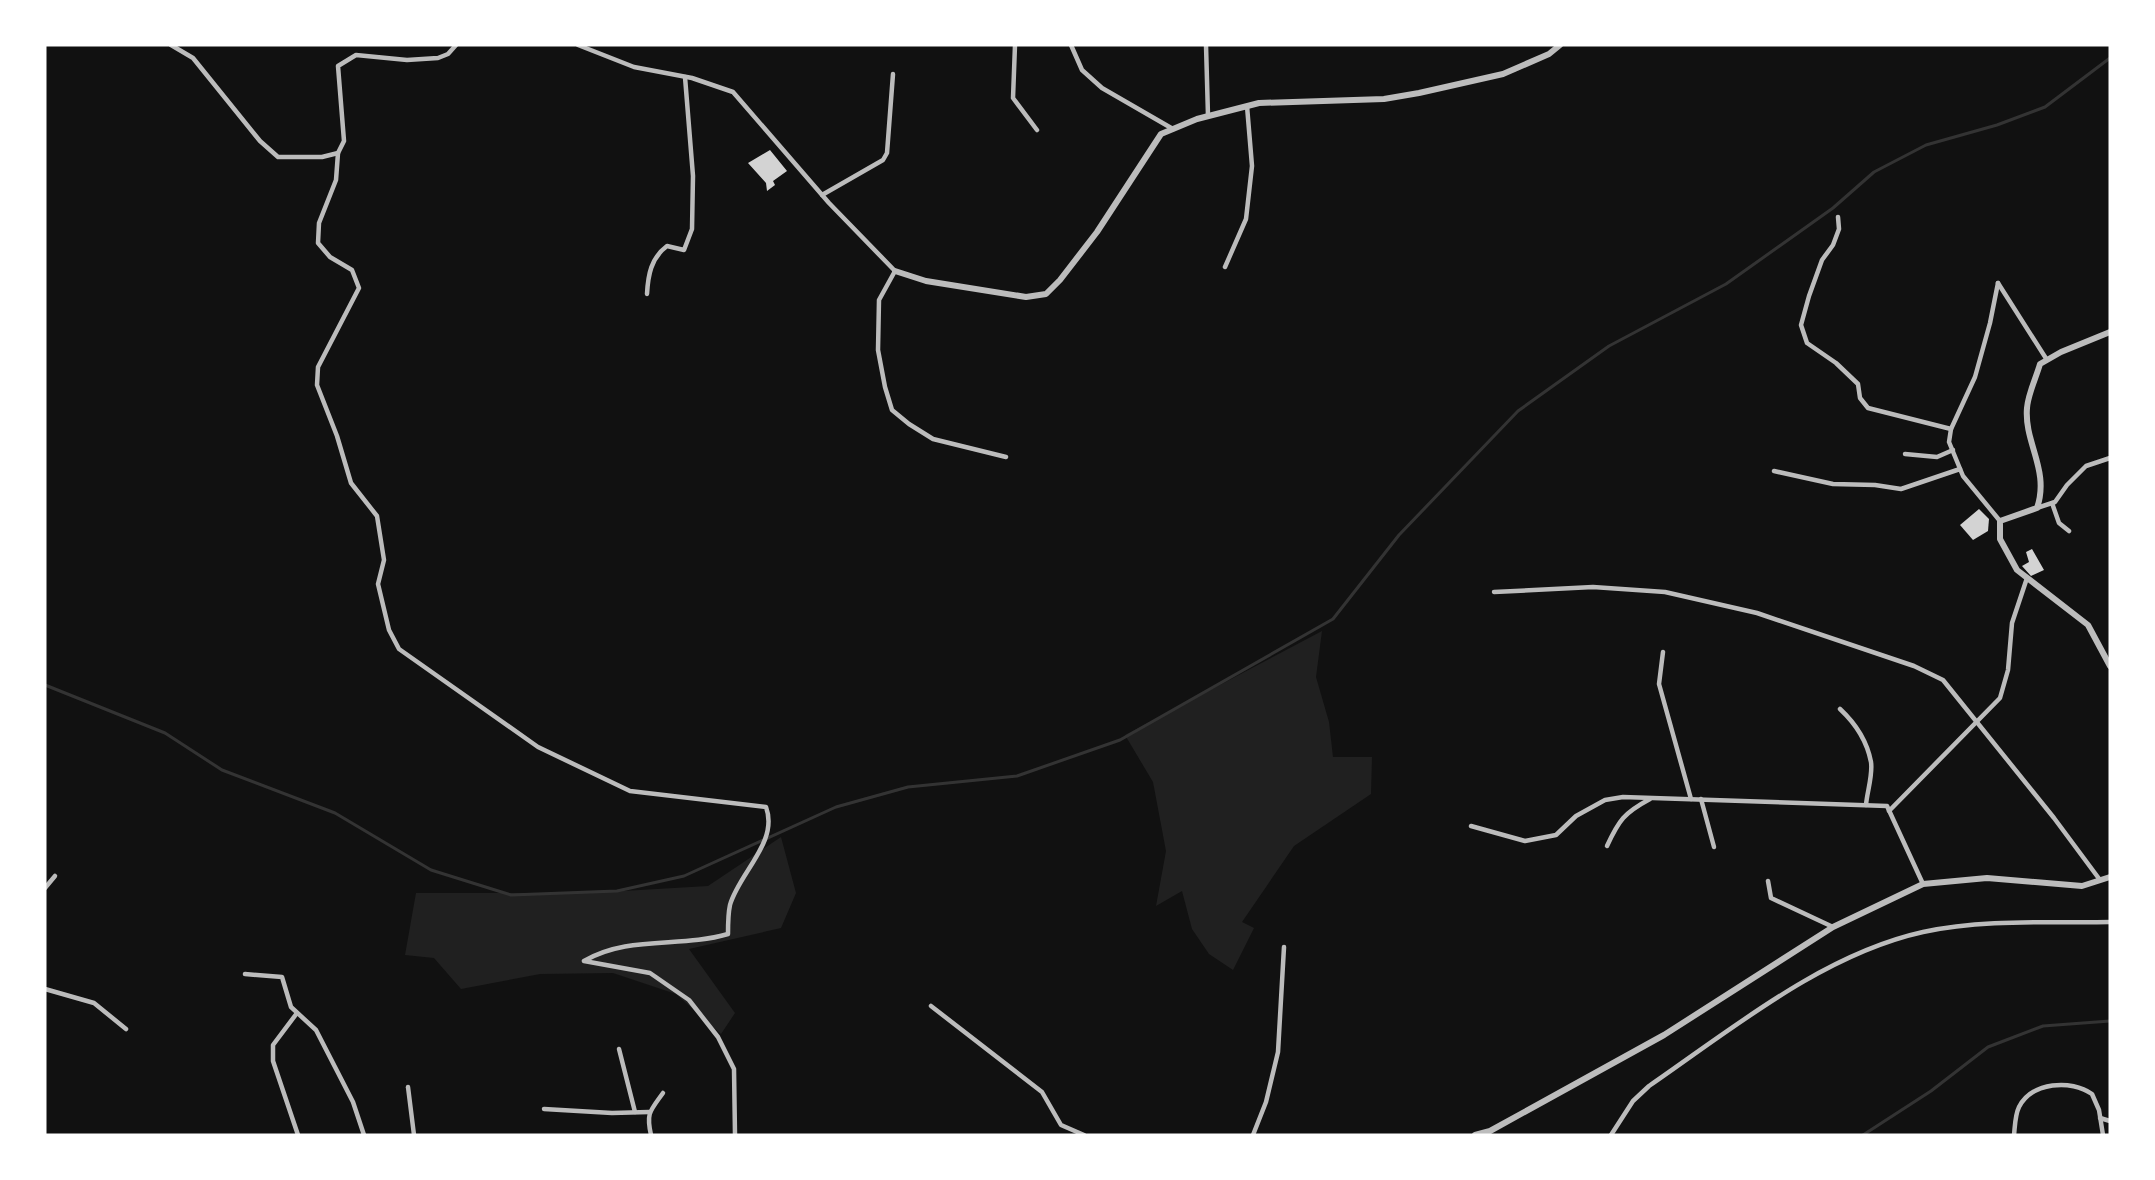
<svg xmlns="http://www.w3.org/2000/svg" width="2155" height="1180" font-family="Karla,sans-serif">
	<style>
		.green { fill: #202020 }
		.lines { fill: none; stroke-linecap: round; stroke-linejoin: round }
		.stream { stroke: #333; stroke-width: 3 }
		.building { fill: #d3d3d3 }
		.minor { stroke: #bcbcbc; stroke-width: 4.5 }
		.tertiary { stroke: #bcbcbc; stroke-width: 6 }
	</style>
	<rect width="100%" height="100%" fill="#111"/>
	<!-- green -->
	<g class="green">
		<polygon points="1322,631 1316,677 1329,722 1333,757 1372,757 1371,794 1294,846 1242,922 1254,928 1233,970 1209,954 1192,929 1182,891 1156,906 1166,851 1153,782 1125,735"/>
		<polygon points="781,837 796,893 781,928 689,949 735,1013 721,1034 676,994 613,973 540,974 461,989 434,958 405,955 416,893 589,893 708,886"/>
	</g>
	<g class="lines">
		<!-- stream -->
		<g class="stream">
			<polyline points="45,685 165,733 222,770 335,813 431,870 511,895 617,891 684,876 836,807 908,787 1017,776 1120,740 1333,619 1399,535 1518,411 1609,346 1726,284 1833,208 1874,172 1926,145 1997,125 2045,107 2110,58"/>
			<polyline points="1863,1135 1931,1091 1988,1047 2043,1026 2110,1021"/>
		</g>
	</g>
	<!-- building -->
	<g class="building">
		<polygon points="770,150 787,171 773,181 775,185 767,191 766,183 748,163"/>
		<polygon points="1979,509 1989,519 1988,531 1973,540 1960,525"/>
		<polygon points="2032,549 2044,570 2031,576 2022,566 2029,562 2026,552"/>
	</g>
	<g class="lines">
		<!-- minor -->
		<g class="minor">
			<polyline points="171,45 193,58 260,141 278,157 322,157 338,153 344,141 338,66 356,55 407,60 438,58 448,54 456,45"/>
			<polyline points="578,45 634,67 692,78 733,92 829,203 895,271 879,300 878,350 885,387 892,410 909,424 933,439 1006,457"/>
			<polyline points="1015,45 1013,98 1037,130"/>
			<polyline points="1071,45 1082,70 1102,88 1173,129"/>
			<polyline points="1206,45 1208,116"/>
			<path d="M338 153 336 180 319 223 318 243 330 257 352 270 359 288 318 367 317 385 337 436 351 483 377 516 384 560 378 584 389 630 399 649 538 747 630 791 766 807C779 842 739 873 730 905 728 914 728 925 728 934 681 948 628 935 584 961L650 973 689 1000 718 1037 734 1069 735 1135"/>
			<polyline points="822,195 883,160 887,153 893,74"/>
			<polyline points="1838,217 1839,229 1833,245 1822,260 1809,296 1801,325 1807,343 1836,363 1858,384 1860,398 1868,408 1951,429"/>
			<polyline points="1225,267 1246,219 1252,166 1247,106"/>
			<polyline points="1998,283 1990,323 1975,377 1951,429 1949,442 1963,476 2000,521"/>
			<polyline points="1998,283 2047,360"/>
			<path d="M647 294C648 275 651 258 667 246L684 250 692 229 693 176 685 77"/>
			<polyline points="1905,454 1937,457 1953,450"/>
			<polyline points="1774,471 1833,484 1875,485 1901,489 1960,469"/>
			<polyline points="2052,503 2059,523 2069,531"/>
			<polyline points="2037,508 2055,502 2067,485 2086,466 2110,458"/>
			<polyline points="1494,592 1593,587 1665,592 1757,613 1914,666 1943,680 2054,818 2100,880"/>
			<polyline points="1663,652 1659,684 1691,799"/>
			<path d="M1840 709C1855 723 1867 741 1871 762 1873 775 1867 792 1866 805"/>
			<polyline points="1701,799 1714,847"/>
			<polyline points="1889,811 2000,698 2008,670 2012,623 2027,578"/>
			<polyline points="1471,826 1525,841 1556,835 1576,816 1605,800 1623,797 1887,806 1923,884"/>
			<path d="M1607 846C1619 820 1624 813 1650 799"/>
			<polyline points="1768,881 1771,898 1833,927"/>
			<polyline points="45,888 55,876"/>
			<polyline points="245,974 282,977 291,1007 316,1030 353,1102 364,1135"/>
			<polyline points="45,989 94,1003 126,1029"/>
			<polyline points="931,1006 1042,1092 1061,1125 1084,1135"/>
			<polyline points="297,1013 273,1045 273,1061 298,1135"/>
			<polyline points="619,1049 635,1112"/>
			<polyline points="408,1087 414,1135"/>
			<polyline points="544,1109 612,1113 649,1112"/>
			<polyline points="2100,1118 2110,1121"/>
			<path d="M651 1135C646 1113 650 1111 663 1093"/>
			<polyline points="1253,1135 1266,1102 1278,1052 1284,947"/>
			<path d="M1611 1135 1633 1101 1649 1086C1732 1029 1823 954 1923 932 1983 919 2048 923 2110 922"/>
			<path d="M2014 1135C2015 1126 2015 1115 2019 1107 2032 1082 2071 1079 2092 1094L2099 1110 2103 1135"/>
		</g>
		<!-- tertiary -->
		<g class="tertiary">
			<polyline points="895,271 926,281 1026,297 1046,294 1060,280 1097,232 1161,134 1197,119 1259,103 1384,99 1419,93 1503,74 1549,54 1560,45"/>
			<path d="M2110 332 2061 352 2040 364C2036 378 2028 394 2027 408 2024 443 2050 470 2037 508L2000 521V539L2017 570 2088 625 2110 666"/>
			<polyline points="1475,1135 1490,1131 1664,1035 1833,927 1923,884 1987,878 2082,886 2110,877"/>
		</g>
	</g>
	<!-- border -->
	<rect width="2155" height="1180" fill="none" stroke="#ffffff" stroke-width="93"/>
</svg>
